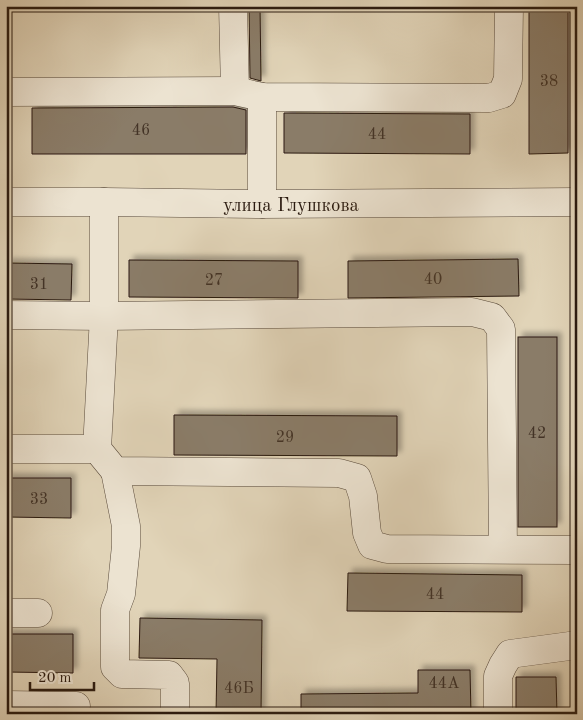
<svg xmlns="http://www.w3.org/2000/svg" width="583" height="720" font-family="'Old Standard TT',serif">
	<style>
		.building { fill: #8a7b67; stroke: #2b1b10; filter: url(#shadow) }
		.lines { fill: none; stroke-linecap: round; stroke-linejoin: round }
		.minor-casing { stroke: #58493a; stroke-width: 29 }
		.minor { stroke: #ece3d1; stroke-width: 28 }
		.labels { text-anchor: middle; stroke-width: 5; stroke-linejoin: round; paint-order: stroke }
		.number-label { font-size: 16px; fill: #433326 }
		.street-label { font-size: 19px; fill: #2b1b10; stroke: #ece3d1 }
	</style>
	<defs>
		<filter id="shadow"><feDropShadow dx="4.5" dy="-4.5" stdDeviation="2.5" flood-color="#0004"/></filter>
	</defs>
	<rect width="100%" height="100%" fill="#e1d4b8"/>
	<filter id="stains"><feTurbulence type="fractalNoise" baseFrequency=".004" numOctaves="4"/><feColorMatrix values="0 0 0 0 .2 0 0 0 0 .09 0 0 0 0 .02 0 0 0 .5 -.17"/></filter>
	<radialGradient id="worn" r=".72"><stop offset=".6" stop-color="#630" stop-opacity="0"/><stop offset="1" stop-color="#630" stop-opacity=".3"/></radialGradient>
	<!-- building -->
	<g class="building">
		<polygon points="249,6 260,6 261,81 250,78"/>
		<polygon points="529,6 568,6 568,153 529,154"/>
		<polygon points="233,107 246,110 246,154 32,154 32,108"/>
		<polygon points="284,113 470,114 470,154 284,153"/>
		<polygon points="518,259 519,296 348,298 348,261"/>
		<polygon points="129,260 298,261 298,298 129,297"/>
		<polygon points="6,263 72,264 71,300 6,299"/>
		<rect x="518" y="337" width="39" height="190"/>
		<polygon points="174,415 397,416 397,456 174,455"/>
		<polygon points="6,478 71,478 71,518 6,517"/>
		<polygon points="348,573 522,575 522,612 347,611"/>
		<polygon points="140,618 262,620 261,714 216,714 217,659 139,658"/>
		<polygon points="6,634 73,634 73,673 6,672"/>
		<polygon points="418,670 470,670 471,714 301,714 301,694 418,693"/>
		<polygon points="516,677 556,677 557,714 516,714"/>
	</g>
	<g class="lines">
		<!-- minor casing -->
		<g class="minor-casing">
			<g id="minor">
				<polyline points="233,6 235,91"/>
				<polyline points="6,92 235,91 262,97 489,98 502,94 508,79 509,6"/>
				<polyline points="6,202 104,202 262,204 577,202"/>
				<polyline points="104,202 104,316 97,449 115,471 339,473 357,478 363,496 367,533 372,545 387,549 577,550"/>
				<polyline points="262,204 262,97"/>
				<polyline points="6,315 104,316 472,312 492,317 501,329 503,549"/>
				<polyline points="6,449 97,449"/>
				<polyline points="115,471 126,526 126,546 121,594 115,610 115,667 122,674 169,675 175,683 175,714"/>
				<polyline points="6,613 38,613"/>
				<polyline points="6,705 76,706"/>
				<polyline points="498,714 498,676 503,665 510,654 577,645"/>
			</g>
		</g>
		<!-- minor -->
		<use href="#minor" class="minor"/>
	</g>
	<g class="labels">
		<!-- number labels -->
		<g class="number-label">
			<text x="549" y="86">38</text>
			<text x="141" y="135">46</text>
			<text x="377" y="139">44</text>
			<text x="433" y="284">40</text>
			<text x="214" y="285">27</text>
			<text x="39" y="289">31</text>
			<text x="537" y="438">42</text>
			<text x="285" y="442">29</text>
			<text x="39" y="504">33</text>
			<text x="435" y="599">44</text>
			<text x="444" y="688">44А</text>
			<text x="239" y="693">46Б</text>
		</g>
		<!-- street labels -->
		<g class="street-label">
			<text x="291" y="211">улица Глушкова</text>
		</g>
	</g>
	<!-- margin -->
	<rect width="583" height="720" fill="none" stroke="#e1d4b8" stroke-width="25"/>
	<rect x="8" y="8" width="568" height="705" fill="none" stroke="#2b1b10" stroke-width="2.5"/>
	<rect x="12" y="12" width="558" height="695" fill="none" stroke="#2b1b10"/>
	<!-- scale -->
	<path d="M30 682v8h64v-8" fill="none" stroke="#2b1b10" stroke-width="2.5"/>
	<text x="38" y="682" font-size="15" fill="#2b1b10" stroke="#ece3d1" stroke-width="4" paint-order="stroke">20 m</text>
	<rect width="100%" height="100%" filter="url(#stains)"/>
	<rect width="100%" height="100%" fill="url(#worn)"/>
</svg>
